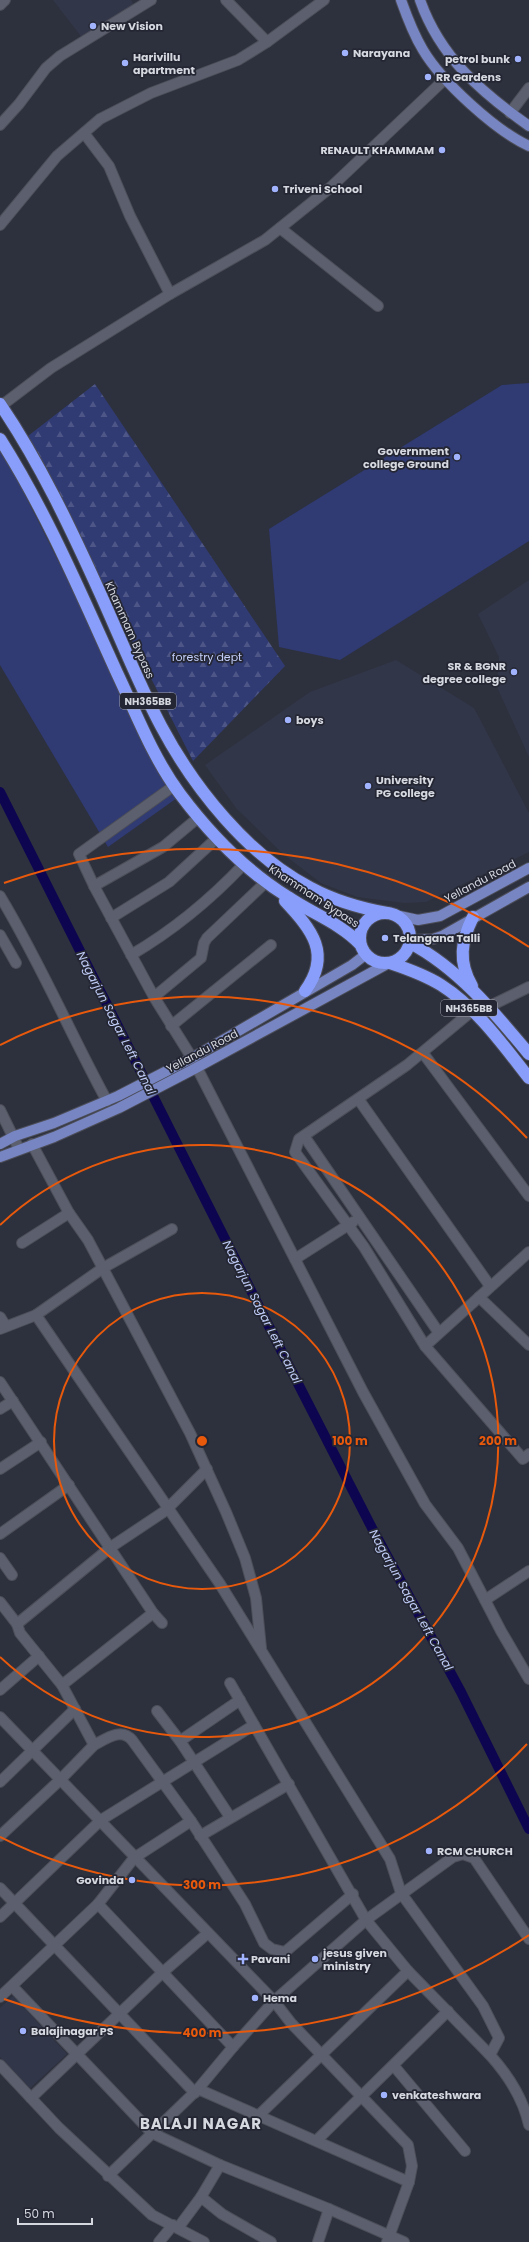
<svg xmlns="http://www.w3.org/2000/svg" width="529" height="2242" font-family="Poppins,sans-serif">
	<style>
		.built { fill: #323649 }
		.green { fill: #303a73 }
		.forest { fill: url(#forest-firs) }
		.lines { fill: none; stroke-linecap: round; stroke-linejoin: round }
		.canal { stroke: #0e0551; stroke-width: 10 }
		.minor-casing { stroke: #4c4e59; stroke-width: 12 }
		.major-casing { stroke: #4c4e59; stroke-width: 12 }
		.highway-casing { stroke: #4c4e59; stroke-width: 14 }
		.minor { stroke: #5c606e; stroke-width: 10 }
		.major { stroke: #7785c3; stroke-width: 10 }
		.highway { stroke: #899efb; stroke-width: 12 }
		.ring { fill: none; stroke: #e8590c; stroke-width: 2 }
		.poi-dot { fill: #a1b3fd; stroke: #242733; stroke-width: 1.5 }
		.labels { text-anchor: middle; stroke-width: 3.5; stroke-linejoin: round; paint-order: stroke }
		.shield { fill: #242733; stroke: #a1a3ac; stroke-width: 1 }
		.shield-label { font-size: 10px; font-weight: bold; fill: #d6d8e0 }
		.poi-label { font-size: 11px; font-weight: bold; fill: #d6d8e0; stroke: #242733; text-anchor: start }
		.street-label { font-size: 11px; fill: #d6d8e0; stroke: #242733 }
		.park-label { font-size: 11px; fill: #c3cefa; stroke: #242733 }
		.water-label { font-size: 12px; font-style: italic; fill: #bfcbf6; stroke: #242733 }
		.district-label { font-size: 15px; font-weight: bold; letter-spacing: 1px; fill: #d6d8e0; stroke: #242733 }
		.centre { fill: #e8590c; stroke: #242733; stroke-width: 2 }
		.ring-label { font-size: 12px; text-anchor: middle; font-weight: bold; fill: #e8590c; stroke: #242733; stroke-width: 3.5; stroke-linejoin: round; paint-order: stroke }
	</style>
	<defs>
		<pattern id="forest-firs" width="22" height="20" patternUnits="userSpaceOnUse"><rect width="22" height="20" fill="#303a73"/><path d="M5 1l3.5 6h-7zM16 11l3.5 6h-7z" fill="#4d5687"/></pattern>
	</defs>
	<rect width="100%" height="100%" fill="#2d313d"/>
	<!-- built -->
	<g class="built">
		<polygon points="53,0 131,0 136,9 87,44"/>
		<polygon points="529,580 529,757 497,687 499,657 478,614"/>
		<polygon points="396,660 474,708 529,813 529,852 426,902 405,903 357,897 321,883 283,854 236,808 205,765 310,692"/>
		<polygon points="13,1996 67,2054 30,2088 0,2057 0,2008"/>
	</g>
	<!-- green -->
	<g class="green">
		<polygon points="529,383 529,541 340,660 279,647 269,529 502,385"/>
		<polygon points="0,445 177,798 108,847 0,665"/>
	</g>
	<!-- forest -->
	<polygon class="forest" points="95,384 285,666 193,761 28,436"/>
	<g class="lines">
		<!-- canal -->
		<polyline class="canal" points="0,792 291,1370 373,1530 461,1692 529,1829"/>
		<!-- minor casing -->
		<g class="minor-casing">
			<g id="minor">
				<polyline points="226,0 267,42"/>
				<polyline points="0,5 5,0"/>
				<polyline points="510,113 529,88"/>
				<polyline points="0,125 19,104 46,68 60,56 151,0"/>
				<polyline points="84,133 109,166 130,216 170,294"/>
				<polyline points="0,225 57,156 100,119 151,93 238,60 267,42 324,0"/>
				<polyline points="280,228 378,306"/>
				<polyline points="1,406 51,368 170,294 265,240 331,187 445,79"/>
				<polyline points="175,785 79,854 94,886 154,997 192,1058 363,1392 425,1504 458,1548 501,1631 529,1679"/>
				<polyline points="94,886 163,847 199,817"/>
				<path d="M0 896C40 962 70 1033 107 1101"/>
				<polyline points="111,918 169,882 217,838"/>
				<polyline points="0,935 16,963"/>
				<path d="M131 955C172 931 211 899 244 864"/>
				<polyline points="154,997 201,958 204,943 207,938 266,882"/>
				<polyline points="488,1007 529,987"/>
				<polyline points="472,1011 407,1065 299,1139 295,1152 364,1247 425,1346 529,1252"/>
				<polyline points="171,1026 271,945"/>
				<polyline points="423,1053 529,1196"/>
				<polyline points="359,1100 490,1286"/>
				<polyline points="0,1110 19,1149"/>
				<polyline points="304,1136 439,1333"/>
				<polyline points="32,1144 69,1213 88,1240 190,1433 226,1512 245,1558 256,1598 261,1648"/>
				<polyline points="22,1243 69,1213"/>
				<polyline points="295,1259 353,1222"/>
				<polyline points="479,1297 529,1345"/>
				<path d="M36 1315 220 1584 390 1859 401 1893 483 2006 499 2038 490 2055C508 2075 523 2098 529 2125"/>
				<polyline points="0,1317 5,1325"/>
				<polyline points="0,1329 36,1315 103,1268 172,1229"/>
				<polyline points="425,1346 523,1459 529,1454"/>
				<polyline points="0,1382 153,1613 162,1623"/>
				<polyline points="0,1409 13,1401"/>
				<polyline points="0,1469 41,1442"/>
				<polyline points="167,1509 207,1469"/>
				<polyline points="0,1534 69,1485"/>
				<polyline points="0,1558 12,1575"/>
				<polyline points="485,1600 529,1571"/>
				<polyline points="0,1602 17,1624 20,1633 62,1685 153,1613"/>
				<polyline points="17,1624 111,1547 168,1509"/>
				<polyline points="230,1683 366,1920 408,1971 490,2055"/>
				<path d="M62 1685 94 1745C106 1739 121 1727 132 1740L191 1821 245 1904 264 1943 272 1949 285 1952 353 1894"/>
				<polyline points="0,1690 39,1656"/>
				<polyline points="157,1711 180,1741 230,1817"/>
				<polyline points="0,1717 274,2001 291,2023 408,2145 412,2166 409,2182 387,2242"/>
				<polyline points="180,1741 240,1700"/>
				<polyline points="0,1782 75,1709"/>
				<polyline points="0,1836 61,1779 94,1745"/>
				<polyline points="200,1836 289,1784"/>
				<polyline points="0,1888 195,2093"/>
				<polyline points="98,1904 233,2047"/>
				<polyline points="0,1917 101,1820 254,1725"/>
				<polyline points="12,1986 152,2133 220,2165 329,2209 404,2242"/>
				<polyline points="0,1997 98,1904 134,1858 191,1821"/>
				<polyline points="0,2065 59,2128 152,2215 204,2242"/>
				<polyline points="394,2066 465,2151"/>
				<polyline points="198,2089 409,2182"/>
				<polyline points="31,2098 162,1973 208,1933"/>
				<polyline points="258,2116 408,1971"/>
				<polyline points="317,2140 448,2011"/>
				<polyline points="108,2176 198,2089 233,2047 274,2001 366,1920 453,1857 463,1854 474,1858 529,1939"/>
				<polyline points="201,2197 222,2214 271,2242"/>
				<polyline points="178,2228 201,2197 220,2165"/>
				<polyline points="159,2242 173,2225"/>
				<polyline points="318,2242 329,2209"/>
			</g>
		</g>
		<!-- major casing -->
		<g class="major-casing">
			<g id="major">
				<path d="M401 0C407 17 414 35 423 50 442 82 496 131 529 146"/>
				<path d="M420 0C440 57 481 92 529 126"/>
				<polyline points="395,915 418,920 440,916 529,868"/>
				<polyline points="410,940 433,939 442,936 529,887"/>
				<polyline points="0,1144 15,1136 54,1123 118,1096 192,1058 352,965 365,955"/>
				<polyline points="0,1157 54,1137 119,1108 196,1068 387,964"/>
			</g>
		</g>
		<!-- highway casing -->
		<g class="highway-casing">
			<g id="highway">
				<path d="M0 404C40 463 71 529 100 593 120 637 138 683 161 726 194 788 248 856 311 888 335 901 360 908 387 913"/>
				<path d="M0 439C47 513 81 594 117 673 136 713 153 758 180 794 210 834 246 871 288 897 311 913 340 923 360 944"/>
				<path d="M285 901C312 930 332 954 305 991"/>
				<circle cx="385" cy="938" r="25"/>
				<path d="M410 943C458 968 495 1013 529 1054"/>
				<path d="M390 963C408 969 425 975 441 985 477 1008 503 1045 529 1078"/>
				<path d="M472 986C458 962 461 941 473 917"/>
			</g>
		</g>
		<!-- minor -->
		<use href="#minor" class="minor"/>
		<!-- major -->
		<use href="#major" class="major"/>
		<!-- highway -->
		<use href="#highway" class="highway"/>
	</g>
	<!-- distance rings -->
	<g class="ring">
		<circle cx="202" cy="1441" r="148"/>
		<path d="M0 1225A296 296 0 1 1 0 1657"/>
		<path d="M527 1744A444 444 0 0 1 0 1837M0 1045A444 444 0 0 1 527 1138"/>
		<path d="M529 1935A592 592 0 0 1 4 1999M4 883A592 592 0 0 1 529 947"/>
	</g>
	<!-- markers -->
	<g class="poi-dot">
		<circle cx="93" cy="26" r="4"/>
		<circle cx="345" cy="53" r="4"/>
		<circle cx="518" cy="59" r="4"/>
		<circle cx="125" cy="63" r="4"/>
		<circle cx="428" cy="77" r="4"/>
		<circle cx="442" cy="150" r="4"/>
		<circle cx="275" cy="189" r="4"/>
		<circle cx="457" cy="457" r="4"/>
		<circle cx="514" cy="672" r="4"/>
		<circle cx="288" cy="720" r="4"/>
		<circle cx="368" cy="786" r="4"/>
		<circle cx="385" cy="938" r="4"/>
		<circle cx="429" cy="1851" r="4"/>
		<circle cx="132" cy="1880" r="4"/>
		<path d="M241 1953h4v4h4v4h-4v4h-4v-4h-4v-4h4z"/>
		<circle cx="315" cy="1959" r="4"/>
		<circle cx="255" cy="1998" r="4"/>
		<circle cx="23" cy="2031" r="4"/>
		<circle cx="384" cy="2095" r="4"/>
	</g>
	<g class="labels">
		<!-- shield labels -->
		<g class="shield">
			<rect x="120" y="693" width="56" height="16" rx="3"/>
			<rect x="441" y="1000" width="56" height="16" rx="3"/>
		</g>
		<g class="shield-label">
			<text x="148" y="705">NH365BB</text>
			<text x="469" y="1012">NH365BB</text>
		</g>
		<!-- poi labels -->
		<g class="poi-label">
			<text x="101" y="30">New Vision</text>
			<text x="353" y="57">Narayana</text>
			<text x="133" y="61">Harivillu<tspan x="133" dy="13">apartment</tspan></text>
			<text x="510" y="63" text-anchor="end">petrol bunk</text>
			<text x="436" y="81">RR Gardens</text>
			<text x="434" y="154" text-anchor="end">RENAULT KHAMMAM</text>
			<text x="283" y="193">Triveni School</text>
			<text x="449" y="455" text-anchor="end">Government<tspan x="449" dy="13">college Ground</tspan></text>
			<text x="506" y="670" text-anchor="end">SR &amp; BGNR<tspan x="506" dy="13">degree college</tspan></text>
			<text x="296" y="724">boys</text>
			<text x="376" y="784">University<tspan x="376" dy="13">PG college</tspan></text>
			<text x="393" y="942">Telangana Talli</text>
			<text x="437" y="1855">RCM CHURCH</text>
			<text x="124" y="1884" text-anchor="end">Govinda</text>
			<text x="323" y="1957">jesus given<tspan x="323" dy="13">ministry</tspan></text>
			<text x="251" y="1963">Pavani</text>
			<text x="263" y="2002">Hema</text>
			<text x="31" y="2035">Balajinagar PS</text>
			<text x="392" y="2099">venkateshwara</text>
		</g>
		<!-- street labels -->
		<g class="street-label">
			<text transform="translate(130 630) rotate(66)" y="4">Khammam Bypass</text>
			<text transform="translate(480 881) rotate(-28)" y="4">Yellandu Road</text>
			<text transform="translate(314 896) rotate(33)" y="4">Khammam Bypass</text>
			<text transform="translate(202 1051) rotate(-28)" y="4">Yellandu Road</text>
		</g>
		<!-- park labels -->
		<g class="park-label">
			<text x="207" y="661">forestry dept</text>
		</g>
		<!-- water labels -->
		<g class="water-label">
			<text transform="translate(116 1023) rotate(63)" y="4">Nagarjun Sagar Left Canal</text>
			<text transform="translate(262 1312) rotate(63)" y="4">Nagarjun Sagar Left Canal</text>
			<text transform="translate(411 1600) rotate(61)" y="4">Nagarjun Sagar Left Canal</text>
		</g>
		<!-- district labels -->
		<g class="district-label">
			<text x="201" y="2129">BALAJI NAGAR</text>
		</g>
	</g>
	<circle cx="202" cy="1441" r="6" class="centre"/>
	<g class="ring-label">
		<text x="350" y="1445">100 m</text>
		<text x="498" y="1445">200 m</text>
		<text x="202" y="1889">300 m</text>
		<text x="202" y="2037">400 m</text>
	</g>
	<!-- scale -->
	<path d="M18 2218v6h74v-6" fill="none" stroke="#d6d8e0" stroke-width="2"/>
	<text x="24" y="2218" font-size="12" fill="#d6d8e0" stroke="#242733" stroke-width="3" paint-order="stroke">50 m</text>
</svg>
